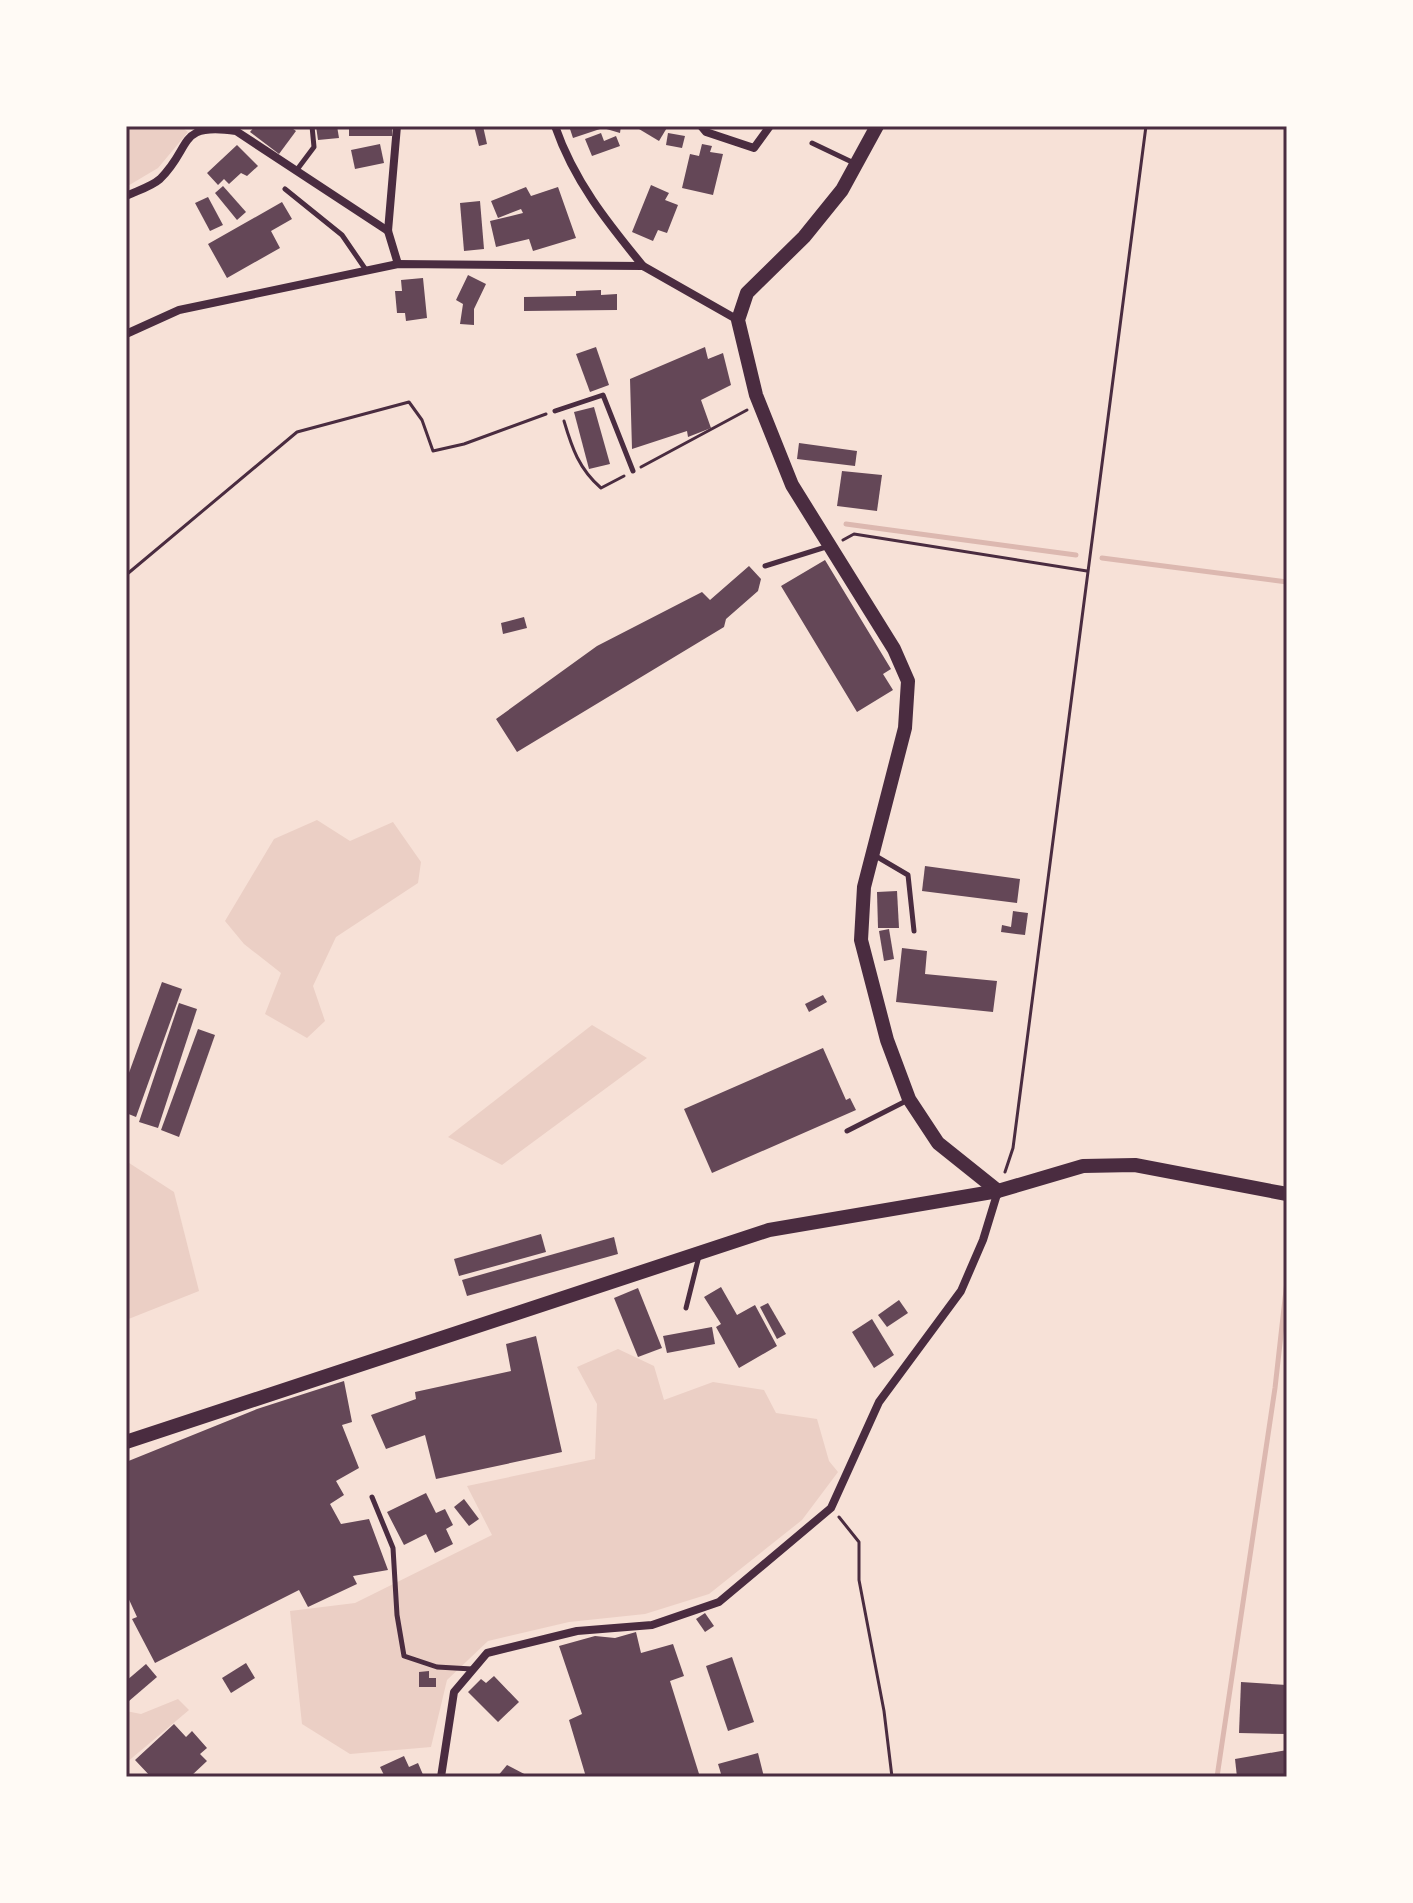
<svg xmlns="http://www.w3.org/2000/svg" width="1413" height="1903" font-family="Poppins,sans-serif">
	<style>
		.green { fill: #ebcfc5 }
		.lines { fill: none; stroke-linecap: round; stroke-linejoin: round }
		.stream { stroke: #dcb8b0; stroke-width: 5 }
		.building { fill: #644757 }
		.path { stroke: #4a2c40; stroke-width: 3 }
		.service { stroke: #4a2c40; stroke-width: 5 }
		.minor { stroke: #4a2c40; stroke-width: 8 }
		.tertiary { stroke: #4a2c40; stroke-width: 14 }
		.neatline { fill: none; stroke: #4a2c40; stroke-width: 3 }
	</style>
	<rect width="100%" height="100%" fill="#f7e1d7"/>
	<!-- green -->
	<g class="green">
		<polygon points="126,126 180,126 188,132 158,168 126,187"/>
		<polygon points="317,820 350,841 393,822 421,862 418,883 336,937 313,986 325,1021 307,1038 265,1014 281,973 244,944 225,921 274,839"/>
		<polygon points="592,1025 647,1058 502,1165 448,1137"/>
		<polygon points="126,1161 174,1192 199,1291 126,1320"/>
		<polygon points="618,1349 654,1366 664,1400 713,1382 764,1390 776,1413 817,1419 829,1461 838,1472 802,1520 709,1594 645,1614 569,1622 488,1641 447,1680 431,1747 350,1754 302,1724 290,1611 355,1603 492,1535 467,1486 595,1459 597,1404 577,1367"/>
		<polygon points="178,1699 189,1710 126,1763 126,1711 141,1714"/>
	</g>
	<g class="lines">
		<!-- stream -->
		<g class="stream">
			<polyline points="846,524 1076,555"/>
			<polyline points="1102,558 1287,582"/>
			<polyline points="1217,1777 1275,1388 1287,1281"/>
		</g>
	</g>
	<!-- building -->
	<g class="building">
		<polygon points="255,126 289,126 296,131 279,154 250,132"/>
		<polygon points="316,126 337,126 339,138 318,140"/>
		<rect x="349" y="126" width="43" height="10"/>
		<polygon points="474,126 483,126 487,144 479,146"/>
		<polygon points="569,126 621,126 620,133 603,128 573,138"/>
		<polygon points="634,126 668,126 659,141"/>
		<polygon points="601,133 604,141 616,136 620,146 592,156 585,139"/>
		<polygon points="668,133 685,136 682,148 666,145"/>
		<polygon points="380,144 384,163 355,169 351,150"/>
		<polygon points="702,144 712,146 710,152 723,154 713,195 682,188 690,154 699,156"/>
		<polygon points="237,145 258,166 247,176 241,173 229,184 224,179 218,185 207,173"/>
		<polygon points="651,185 669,193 665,200 678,205 667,233 658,230 653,241 632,232"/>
		<polygon points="223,186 246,212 237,220 215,193"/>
		<polygon points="526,187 531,196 558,187 576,238 533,251 529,239 496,247 490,221 523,213 521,209 498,218 491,201"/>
		<polygon points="208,197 223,225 210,231 195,203"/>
		<polygon points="480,201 484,249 464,251 460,203"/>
		<polygon points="282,202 292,219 271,231 280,248 227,278 208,244"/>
		<polygon points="468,275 486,284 474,309 474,325 460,324 463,304 456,300"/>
		<polygon points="423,278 427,318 406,321 405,313 397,313 395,291 402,291 401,280"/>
		<polygon points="601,290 601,295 617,294 617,310 524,311 524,297 576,296 576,291"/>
		<polygon points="596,347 609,385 590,392 576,354"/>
		<polygon points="705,347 708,359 723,353 731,385 701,400 711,428 688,437 687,431 632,449 630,379"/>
		<polygon points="594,407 610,464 589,469 574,412"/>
		<polygon points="799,443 857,451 855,466 797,459"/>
		<polygon points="842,471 882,475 877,511 837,506"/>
		<polygon points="825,560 891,669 883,674 893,690 857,712 781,586"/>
		<polygon points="749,566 761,579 758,591 726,619 724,627 517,752 496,719 597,646 702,592 710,600"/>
		<polygon points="524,617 527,628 503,634 501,623"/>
		<polygon points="925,866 1020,879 1017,903 922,891"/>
		<polygon points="897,891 899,928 878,928 877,892"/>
		<polygon points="1013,911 1028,913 1025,935 1001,932 1002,925 1011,927"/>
		<polygon points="889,929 894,959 884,961 879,931"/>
		<polygon points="902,948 927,951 925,974 997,981 993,1012 896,1002"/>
		<polygon points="162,982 182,989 136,1117 126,1113 126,1081"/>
		<polygon points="823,995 827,1002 809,1012 805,1004"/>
		<polygon points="179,1003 197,1009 158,1128 139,1122"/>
		<polygon points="198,1029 215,1035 179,1137 161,1130"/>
		<polygon points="823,1048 846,1100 850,1098 856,1110 712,1173 684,1109"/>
		<polygon points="541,1234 546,1252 459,1276 454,1259"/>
		<polygon points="614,1237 618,1254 467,1296 462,1280"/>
		<polygon points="721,1287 737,1315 755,1305 777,1346 739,1368 716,1327 721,1324 704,1297"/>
		<polygon points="638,1288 662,1348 638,1357 614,1298"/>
		<polygon points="899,1300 908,1313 887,1327 878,1315"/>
		<polygon points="768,1303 786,1334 777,1339 760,1307"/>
		<polygon points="872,1319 894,1355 874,1368 852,1332"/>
		<polygon points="712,1327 715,1344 667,1353 663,1336"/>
		<polygon points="536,1336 562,1452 436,1479 425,1435 386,1449 371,1415 416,1399 415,1392 511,1371 506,1344"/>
		<polygon points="344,1381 352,1422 342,1425 359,1468 336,1481 344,1495 330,1504 341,1524 369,1519 388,1570 353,1576 357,1584 308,1607 299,1590 155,1663 132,1619 137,1617 126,1593 126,1462 257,1409"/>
		<polygon points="426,1493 436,1513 445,1509 453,1525 446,1529 453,1544 435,1553 426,1534 404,1545 387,1512"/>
		<polygon points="464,1499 479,1519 469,1526 454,1507"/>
		<polygon points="705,1613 714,1626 705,1632 696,1619"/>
		<polygon points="636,1632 641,1653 673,1644 684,1676 670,1681 700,1777 586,1777 569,1720 582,1714 559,1646 595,1636 615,1638"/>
		<polygon points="732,1657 754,1722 728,1731 706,1666"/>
		<polygon points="246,1663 255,1678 231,1693 222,1678"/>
		<polygon points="146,1664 157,1677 129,1701 126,1681"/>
		<polygon points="429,1671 429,1678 436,1678 436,1687 419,1687 419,1672"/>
		<polygon points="494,1676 519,1702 498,1722 468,1692 481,1679 486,1683"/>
		<polygon points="1241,1682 1287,1685 1287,1734 1239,1733"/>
		<polygon points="174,1724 186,1737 192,1731 207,1748 200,1754 207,1761 190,1777 151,1777 135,1760"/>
		<polygon points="1287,1750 1287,1777 1237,1777 1235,1759"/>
		<polygon points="758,1753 764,1777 722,1777 718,1764"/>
		<polygon points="404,1756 409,1767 418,1763 424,1777 385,1777 380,1767"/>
		<polygon points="507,1765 530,1777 497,1777"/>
	</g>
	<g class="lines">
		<!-- path -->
		<g class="path">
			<path d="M564 421C572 448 579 469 601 488L624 476"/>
			<polyline points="641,467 747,410"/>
			<polyline points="843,540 854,534 1087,571"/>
			<polyline points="126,575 297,432 409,402 422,420 433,451 464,444 546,414"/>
			<polyline points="1005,1172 1013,1148 1146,126"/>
			<polyline points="839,1517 859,1542 859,1580 884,1711 892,1777"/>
		</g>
		<!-- service -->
		<g class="service">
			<polyline points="812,143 856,164"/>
			<polyline points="296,171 314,147 312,126"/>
			<polyline points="285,189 342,235 366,270"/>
			<polyline points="555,411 603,395 633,471"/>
			<polyline points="765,566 829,546"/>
			<polyline points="874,855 908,875 914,931"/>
			<polyline points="847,1131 908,1100"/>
			<polyline points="686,1308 699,1256"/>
			<polyline points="372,1497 393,1548 397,1615 404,1656 437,1667 472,1669"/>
		</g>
		<!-- minor -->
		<g class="minor">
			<polyline points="397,126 388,231 398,264"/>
			<path d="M555 126C574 181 607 222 643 266"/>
			<polyline points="701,126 706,132 754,148 770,126"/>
			<path d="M126 196C136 191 151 187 160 179 193 147 176 122 236 131L388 231"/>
			<polyline points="126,334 179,310 398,264 643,266 738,320"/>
			<polyline points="441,1777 454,1692 487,1653 577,1631 652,1625 719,1602 831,1508 879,1402 961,1291 983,1240 998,1191"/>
		</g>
		<!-- tertiary -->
		<g class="tertiary">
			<polyline points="877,126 842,190 804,237 747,293 738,320 756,395 792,485 894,649 908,681 905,728 864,887 861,940 887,1040 909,1099 938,1143 998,1191"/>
			<polyline points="126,1442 769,1230 998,1191 1083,1166 1135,1165 1287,1194"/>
		</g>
	</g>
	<!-- border -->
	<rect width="1413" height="1903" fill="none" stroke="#fffaf5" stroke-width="256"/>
	<rect x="128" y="128" width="1157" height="1647" class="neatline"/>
</svg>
